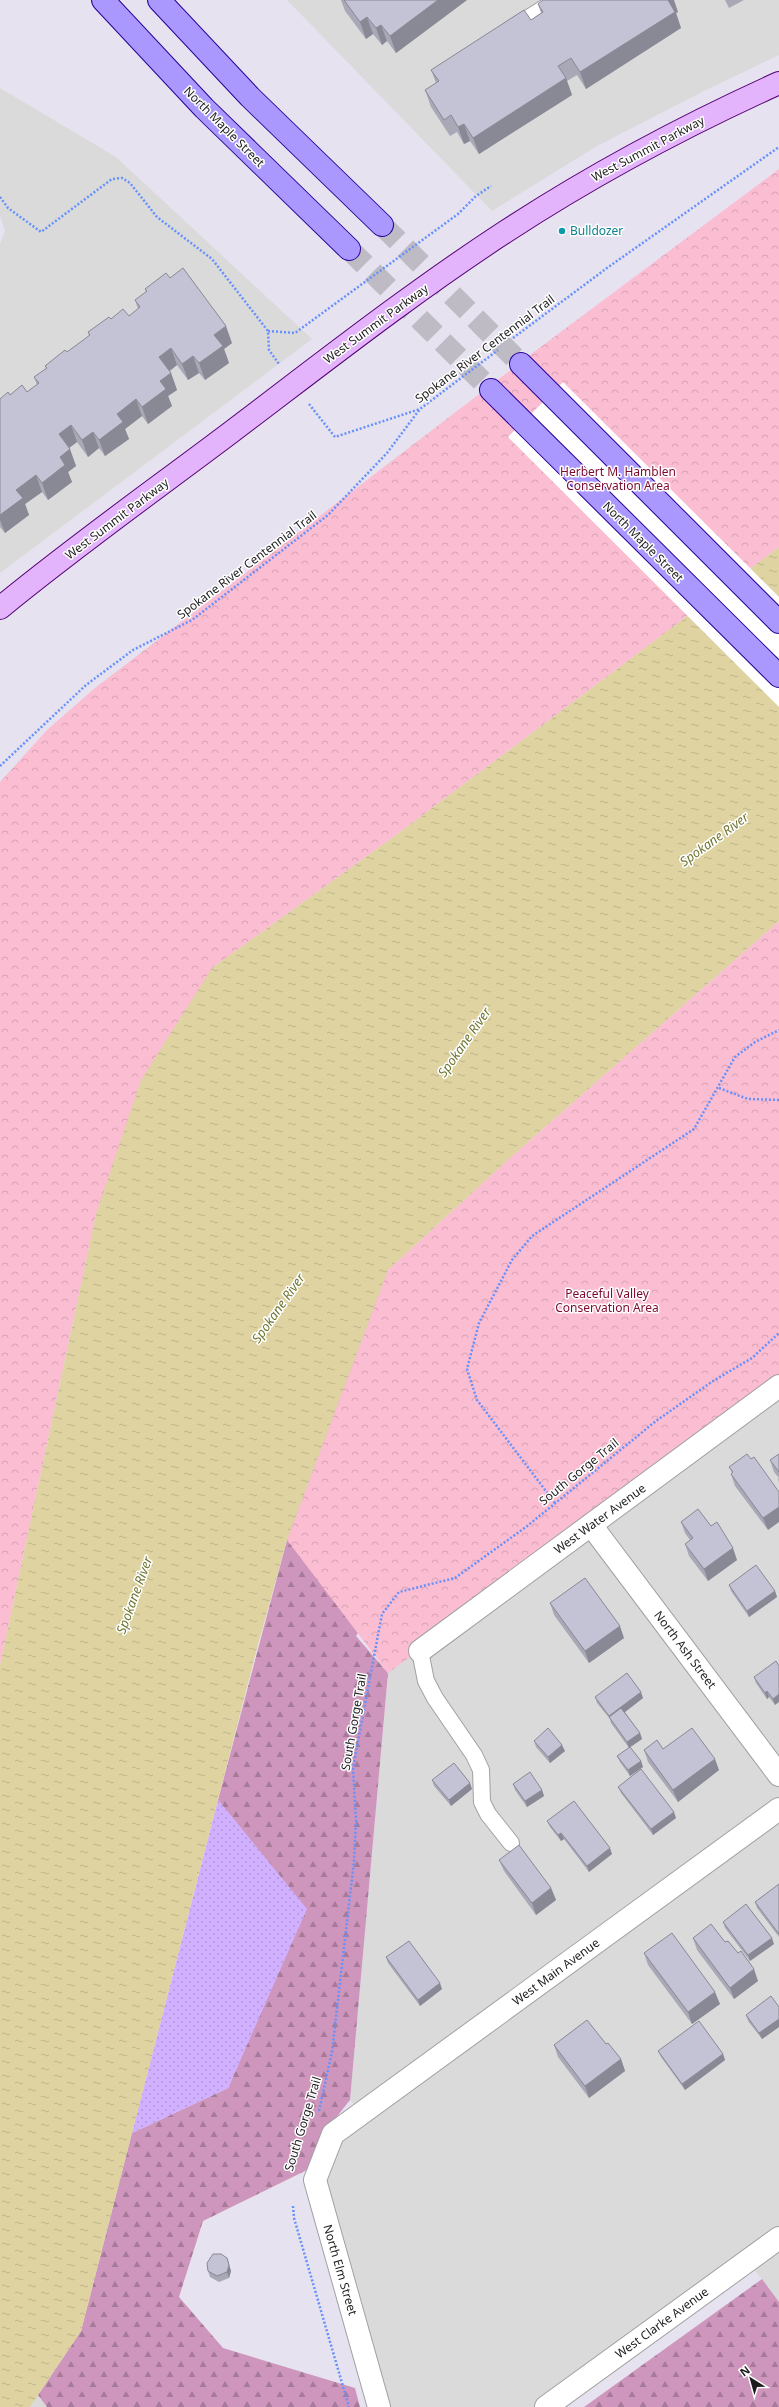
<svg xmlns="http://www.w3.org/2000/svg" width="779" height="2407" font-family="'Noto Sans',sans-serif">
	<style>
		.residential { fill: #dadadb }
		.forest { fill: url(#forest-firs) }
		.sand { fill: url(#sand-dots) }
		.park { fill: url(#park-crowns) }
		.water { fill: url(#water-ripples) }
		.pier { fill: #fff }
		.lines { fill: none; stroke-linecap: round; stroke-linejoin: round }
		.secondary-tunnel { stroke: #bebbc5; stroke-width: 22; stroke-dasharray: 22 11; stroke-linecap: butt }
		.lane-casing { stroke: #a1a1a1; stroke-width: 18 }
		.street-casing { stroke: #a1a1a1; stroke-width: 24 }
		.secondary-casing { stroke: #550276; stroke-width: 24 }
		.primary-casing { stroke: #290096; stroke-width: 24 }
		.path { stroke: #6591fd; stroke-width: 2.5; stroke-dasharray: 2 2; stroke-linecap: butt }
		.lane { stroke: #fff; stroke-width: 16 }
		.street { stroke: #fff; stroke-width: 22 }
		.secondary { stroke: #e3b4fb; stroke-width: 22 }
		.primary { stroke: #aa98fe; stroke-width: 22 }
		.wall { fill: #a9a8b7 }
		.shaded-wall { fill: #898895 }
		.building { fill: #c4c3d5; stroke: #898895 }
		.culture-dot { fill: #0f9aa8; stroke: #fff; stroke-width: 1.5 }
		.labels { text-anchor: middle; stroke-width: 3; stroke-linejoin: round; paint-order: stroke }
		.street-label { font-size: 12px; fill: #1d1d1d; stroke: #fff }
		.culture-label { font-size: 12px; fill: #0d838f; stroke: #fff; text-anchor: start }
		.park-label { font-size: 12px; fill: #7d092d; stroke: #fff }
		.water-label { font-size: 13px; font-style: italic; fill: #717834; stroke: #fff }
	</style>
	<defs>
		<pattern id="forest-firs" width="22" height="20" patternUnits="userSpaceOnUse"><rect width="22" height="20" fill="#cf96bd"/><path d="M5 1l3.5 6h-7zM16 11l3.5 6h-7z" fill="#a77a99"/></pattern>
		<pattern id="sand-dots" width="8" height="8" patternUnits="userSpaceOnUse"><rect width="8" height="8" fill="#d0b0ff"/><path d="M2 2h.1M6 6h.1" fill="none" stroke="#b297da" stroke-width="1.8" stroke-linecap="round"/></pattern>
		<pattern id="park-crowns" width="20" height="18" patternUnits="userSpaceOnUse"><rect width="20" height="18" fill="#fbbdd1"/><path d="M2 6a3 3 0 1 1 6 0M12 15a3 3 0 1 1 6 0" fill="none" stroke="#d7a2b3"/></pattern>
		<pattern id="water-ripples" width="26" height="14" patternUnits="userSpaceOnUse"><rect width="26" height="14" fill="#ded3a1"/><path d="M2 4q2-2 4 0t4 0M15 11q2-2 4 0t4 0" fill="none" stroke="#beb58a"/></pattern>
	</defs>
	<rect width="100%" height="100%" fill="#e6e2ef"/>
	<!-- residential -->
	<g class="residential">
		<polygon points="287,0 779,0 779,55 704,91 597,146 492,211"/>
		<polygon points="0,88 116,157 312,339 0,573 0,244 5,231 0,216"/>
		<polygon points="779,1386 779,2302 748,2261 546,2407 379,2407 315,2180 333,2134 362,2114 350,2100 388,1673"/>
		<polygon points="38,2395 47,2407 30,2407"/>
	</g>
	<!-- forest -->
	<g class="forest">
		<polygon points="388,1270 419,1527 356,1636 388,1673 350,2100 327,2129 309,2169 203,2221 179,2297 223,2348 355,2388 360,2407 47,2407 38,2395 81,2331 132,2133 228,2088 306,1909 218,1800 287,1540"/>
		<polygon points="762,2279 779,2302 779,2407 584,2407"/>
	</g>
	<!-- sand -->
	<polygon class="sand" points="218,1800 307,1909 228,2088 132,2133"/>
	<!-- park -->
	<g class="park">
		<polygon points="779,169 779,547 407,827 212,968 96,1214 0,1665 0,782 47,730 95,688 538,349"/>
		<polygon points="779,921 779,1386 388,1673 287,1540 388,1270 511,1157"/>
	</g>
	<!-- water -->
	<polygon class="water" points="779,547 779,921 511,1157 388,1270 287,1540 257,1648 81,2331 30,2407 0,2407 0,1665 96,1214 141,1080 212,968 407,827"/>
	<!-- pier -->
	<polygon class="pier" points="563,382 779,597 779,707 508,437"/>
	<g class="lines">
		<!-- secondary-tunnel -->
		<g class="secondary-tunnel">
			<polyline points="382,225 521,364"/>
			<polyline points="349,249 491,390"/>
		</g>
		<!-- lane casing -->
		<g class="lane-casing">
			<g id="lane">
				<polyline points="511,29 557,0"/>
				<polyline points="420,1651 426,1681 435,1698 474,1755 481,1770 482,1802 488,1814 511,1843"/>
			</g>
		</g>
		<!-- street casing -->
		<g class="street-casing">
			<g id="street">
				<polyline points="591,1525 779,1775"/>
				<polyline points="420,1651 779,1386"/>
				<polyline points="379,2407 315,2180 333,2134 779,1809"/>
				<polyline points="546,2407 779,2238"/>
			</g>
		</g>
		<!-- secondary casing -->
		<g class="secondary-casing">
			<path id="secondary" d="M0 608C74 547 153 491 230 433 320 365 410 294 505 232 592 175 684 126 779 83"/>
		</g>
		<!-- primary casing -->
		<g class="primary-casing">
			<g id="primary">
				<polyline points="103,0 204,108 349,249"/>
				<polyline points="159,0 250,97 382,225"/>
				<polyline points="521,364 779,622"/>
				<polyline points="491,390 779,676"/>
			</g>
		</g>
		<!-- path -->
		<g class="path">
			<polyline points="0,197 8,208 41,232 112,179 122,178 130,183 157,217 212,259 268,331 269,350 279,364"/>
			<polyline points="268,331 295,333 458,214 476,196 491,186"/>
			<polyline points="513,338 607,268 779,147"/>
			<polyline points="309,404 335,437 420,409"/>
			<polyline points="0,766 86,685 133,650 192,620 328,515 387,453 420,409 498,350"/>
			<polyline points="719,1088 748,1099 779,1100"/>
			<polyline points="555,1503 477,1400 467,1369 479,1323 512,1260 532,1236 694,1129 735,1057 755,1042 779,1030"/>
			<polyline points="319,2111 332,2052 354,1861 356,1820 353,1768 382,1614 399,1592 455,1578 526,1527 656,1421 713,1381 752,1358 779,1333"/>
			<polyline points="293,2206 294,2218 349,2407"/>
		</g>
		<!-- lane -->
		<use href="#lane" class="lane"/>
		<!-- street -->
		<use href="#street" class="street"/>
		<!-- secondary -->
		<use href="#secondary" class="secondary"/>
		<!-- primary -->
		<use href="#primary" class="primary"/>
	</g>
	<!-- wall -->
	<g class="wall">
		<polygon points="341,0 467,0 396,53 387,41 382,45 373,34 366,39 345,11"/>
		<polygon points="725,0 744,0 729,8"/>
		<polygon points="538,4 678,12 676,13 681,28 586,89 577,75 567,81 572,95 479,154 470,141 464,144 457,132 450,136 431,107 425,90 436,83 431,70 531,20 541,13"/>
		<polygon points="170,278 232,343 224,349 229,363 205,380 199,373 188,380 177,365 170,371 171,373 177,390 168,396 172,406 148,424 142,416 125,429 129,439 105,456 99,448 88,457 77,442 69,448 76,466 68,472 72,482 48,500 42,492 25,504 29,515 5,533 0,527 0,399 10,395 27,392 37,385 34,377 46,369 45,366 67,352 89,336 88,332 111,319 129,316 138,309 135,300 146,292 145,289"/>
		<polygon points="779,1454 779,1483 778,1479 779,1478 774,1472 770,1460"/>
		<polygon points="751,1459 768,1530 735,1486 731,1474 732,1473 729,1467"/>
		<polygon points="681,1522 711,1526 737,1560 708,1581 689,1556 685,1544 690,1540 685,1533"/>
		<polygon points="729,1585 775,1591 777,1597 749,1617 731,1591"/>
		<polygon points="550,1603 624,1638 589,1663 554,1615"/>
		<polygon points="779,1666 775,1705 769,1697 767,1699 756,1683 754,1677"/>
		<polygon points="595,1697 643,1698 625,1712 640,1733 642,1739 630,1747 641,1761 643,1767 630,1776 620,1762 617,1756 629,1748 611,1723 610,1719 597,1703"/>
		<polygon points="534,1741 565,1751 550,1763 536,1747"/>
		<polygon points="663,1749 719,1770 678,1802 648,1762 644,1750"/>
		<polygon points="432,1780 472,1789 451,1806 434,1786"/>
		<polygon points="513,1784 542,1790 544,1796 527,1807 515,1790"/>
		<polygon points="618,1787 676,1818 653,1835 621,1793"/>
		<polygon points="547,1821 612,1854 589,1872 564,1839 561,1841 550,1827"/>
		<polygon points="499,1860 551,1888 556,1900 536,1915 504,1871"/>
		<polygon points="779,1884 779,1937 757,1908 755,1902"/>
		<polygon points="723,1922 774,1944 750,1961 725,1928"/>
		<polygon points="693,1938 725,1942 758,1981 734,1999 697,1950"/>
		<polygon points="644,1953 720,2004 692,2024 648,1965"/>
		<polygon points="386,1957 442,1989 420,2006 388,1963"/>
		<polygon points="779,2007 779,2027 762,2039 748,2021 746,2015"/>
		<polygon points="606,2044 621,2059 625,2071 589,2098 558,2057 554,2045"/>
		<polygon points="658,2051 723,2054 725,2060 685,2090 661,2057"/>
		<polygon points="227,2258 231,2271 229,2278 219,2282 210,2277 208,2271"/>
	</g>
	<!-- shaded-wall -->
	<g class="shaded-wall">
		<polygon points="438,0 467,0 396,53 390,36"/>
		<polygon points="667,0 674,0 678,12 676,13 681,28 586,89 580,72"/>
		<polygon points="367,17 373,34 366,39 360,22"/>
		<polygon points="381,25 387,41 382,45 376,28"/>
		<polygon points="566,78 572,95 479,154 473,138"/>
		<polygon points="464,124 470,141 464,144 458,127"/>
		<polygon points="226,326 232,343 224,349 229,363 205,380 199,363 214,335"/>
		<polygon points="171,348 177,365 165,374 159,357"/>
		<polygon points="193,356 199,373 188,380 182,364"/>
		<polygon points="171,373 177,390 168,396 172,406 148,424 142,407 160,381"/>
		<polygon points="136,399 142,416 125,429 129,439 105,456 99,440 117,414"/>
		<polygon points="71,425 77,442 65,451 59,434"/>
		<polygon points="93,432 99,448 88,457 82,440"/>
		<polygon points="70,449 76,466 68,472 72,482 48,500 42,483 60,457"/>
		<polygon points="36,475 42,492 25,504 29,515 5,533 0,520 0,515 16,490"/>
		<polygon points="779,1507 779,1522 768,1530 763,1518"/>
		<polygon points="733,1548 737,1560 708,1581 704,1569"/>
		<polygon points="775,1591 777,1597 749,1617 747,1611"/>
		<polygon points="620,1626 624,1638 589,1663 585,1651"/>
		<polygon points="767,1691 769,1697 767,1699 765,1693"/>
		<polygon points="641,1692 643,1698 612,1722 609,1716"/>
		<polygon points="779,1694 779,1702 775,1705 773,1699"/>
		<polygon points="640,1733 642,1739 629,1748 627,1742"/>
		<polygon points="562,1745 565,1751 550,1763 548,1757"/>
		<polygon points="715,1759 719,1770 678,1802 673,1790"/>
		<polygon points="641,1761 643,1767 630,1776 628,1770"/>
		<polygon points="470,1783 472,1789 451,1806 449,1800"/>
		<polygon points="542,1790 544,1796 527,1807 525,1801"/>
		<polygon points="674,1812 676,1818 653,1835 651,1829"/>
		<polygon points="561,1833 564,1839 561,1841 558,1835"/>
		<polygon points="610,1848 612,1854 589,1872 587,1866"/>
		<polygon points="551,1888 556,1900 536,1915 532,1903"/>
		<polygon points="772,1938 774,1944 750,1961 748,1955"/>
		<polygon points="754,1969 758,1981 734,1999 730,1988"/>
		<polygon points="440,1983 442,1989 420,2006 418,2000"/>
		<polygon points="715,1992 720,2004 692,2024 688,2012"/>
		<polygon points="779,2019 779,2027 762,2039 759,2033"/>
		<polygon points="723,2054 725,2060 685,2090 682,2084"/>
		<polygon points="621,2059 625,2071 589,2098 585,2086"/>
		<polygon points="227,2258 231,2271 229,2278 227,2272"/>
	</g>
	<!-- building -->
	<g class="building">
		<polygon points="344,0 438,0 390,36 381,25 376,28 367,17 360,22"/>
		<polygon points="543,0 668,0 675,12 580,72 571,58 558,66 566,78 473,138 464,124 458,127 451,115 444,120 425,90 439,81 431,70 524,10 531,20 543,12 538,4"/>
		<polygon points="183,268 226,326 214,335 223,346 199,363 193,356 182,364 171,348 159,357 171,373 160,381 166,389 142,407 136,399 117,414 123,422 99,440 93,432 82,440 71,425 59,434 70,449 60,457 65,465 42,483 36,475 16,490 23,498 0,515 0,399 8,392 10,395 22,385 27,392 39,383 34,377 47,368 45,366 65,350 67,352 90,335 88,332 109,317 111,319 123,309 129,316 140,307 135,300 147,291 145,289 166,273 170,278"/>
		<polygon points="747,1454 751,1459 754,1457 779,1492 779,1507 763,1518 731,1474 733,1472 729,1467"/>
		<polygon points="779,1454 779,1472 770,1460"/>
		<polygon points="698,1509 711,1526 717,1522 733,1548 704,1569 685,1544 693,1538 681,1522"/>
		<polygon points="756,1565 775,1591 747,1611 729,1585"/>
		<polygon points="585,1578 620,1626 585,1651 550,1603"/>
		<polygon points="776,1661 779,1666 779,1694 773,1699 767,1691 765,1693 754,1677"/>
		<polygon points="627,1673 641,1692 609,1716 595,1697"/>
		<polygon points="621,1708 640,1733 627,1742 609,1717"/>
		<polygon points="548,1728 562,1745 548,1757 534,1741"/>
		<polygon points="692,1728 715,1759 673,1790 644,1750 657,1740 663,1749"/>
		<polygon points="630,1747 641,1761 628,1770 617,1756"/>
		<polygon points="454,1763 470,1783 449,1800 432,1780"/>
		<polygon points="641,1769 674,1812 651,1829 618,1787"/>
		<polygon points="530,1772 542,1790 525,1801 513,1784"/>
		<polygon points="574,1801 610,1848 587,1866 561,1833 558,1835 547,1821"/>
		<polygon points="519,1845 551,1888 532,1903 499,1860"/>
		<polygon points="779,1884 779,1934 755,1902"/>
		<polygon points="746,1904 772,1938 748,1955 723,1922"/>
		<polygon points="711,1924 725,1942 728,1941 738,1953 741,1951 754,1969 730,1988 693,1938"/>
		<polygon points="672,1933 715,1992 688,2012 644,1953"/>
		<polygon points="409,1941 440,1983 418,2000 386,1957"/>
		<polygon points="771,1996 779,2007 779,2019 759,2033 746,2015"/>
		<polygon points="587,2020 606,2044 608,2043 621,2059 585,2086 554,2045"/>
		<polygon points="699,2021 723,2054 682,2084 658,2051"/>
		<polygon points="213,2254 221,2254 227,2258 229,2265 227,2272 217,2276 208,2271 207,2263"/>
	</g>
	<!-- markers -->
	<circle class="culture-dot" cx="562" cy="231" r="4"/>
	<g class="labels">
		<!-- street labels -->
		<g class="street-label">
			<text transform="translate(224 127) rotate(45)" y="4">North Maple Street</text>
			<text transform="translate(648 149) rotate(-28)" y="4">West Summit Parkway</text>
			<text transform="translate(376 324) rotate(-36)" y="4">West Summit Parkway</text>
			<text transform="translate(485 349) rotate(-37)" y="4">Spokane River Centennial Trail</text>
			<text transform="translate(117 519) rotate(-37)" y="4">West Summit Parkway</text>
			<text transform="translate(643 542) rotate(45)" y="4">North Maple Street</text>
			<text transform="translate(247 565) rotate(-37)" y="4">Spokane River Centennial Trail</text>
			<text transform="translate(579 1472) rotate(-39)" y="4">South Gorge Trail</text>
			<text transform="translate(600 1519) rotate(-36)" y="4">West Water Avenue</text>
			<text transform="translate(685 1650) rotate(53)" y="4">North Ash Street</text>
			<text transform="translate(354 1722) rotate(-80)" y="4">South Gorge Trail</text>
			<text transform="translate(556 1972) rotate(-36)" y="4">West Main Avenue</text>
			<text transform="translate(303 2124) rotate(-73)" y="4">South Gorge Trail</text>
			<text transform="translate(340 2270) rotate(74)" y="4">North Elm Street</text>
			<text transform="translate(662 2323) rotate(-36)" y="4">West Clarke Avenue</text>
		</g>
		<!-- culture labels -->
		<g class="culture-label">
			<text x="570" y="235">Bulldozer</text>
		</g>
		<!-- park labels -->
		<g class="park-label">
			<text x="618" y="476">Herbert M. Hamblen<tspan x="618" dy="14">Conservation Area</tspan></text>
			<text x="607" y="1298">Peaceful Valley<tspan x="607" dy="14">Conservation Area</tspan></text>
		</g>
		<!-- water labels -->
		<g class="water-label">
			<text transform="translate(714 839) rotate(-36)" y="5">Spokane River</text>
			<text transform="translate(464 1042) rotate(-55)" y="5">Spokane River</text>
			<text transform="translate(278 1308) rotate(-55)" y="5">Spokane River</text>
			<text transform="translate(134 1595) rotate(-70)" y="5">Spokane River</text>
		</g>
	</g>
	<!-- north arrow -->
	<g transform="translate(751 2379) rotate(323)" stroke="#ffffff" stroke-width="3" paint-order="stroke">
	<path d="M0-3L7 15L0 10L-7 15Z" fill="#1d1d1d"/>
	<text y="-6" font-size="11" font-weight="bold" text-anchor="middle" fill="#1d1d1d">N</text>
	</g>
</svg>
